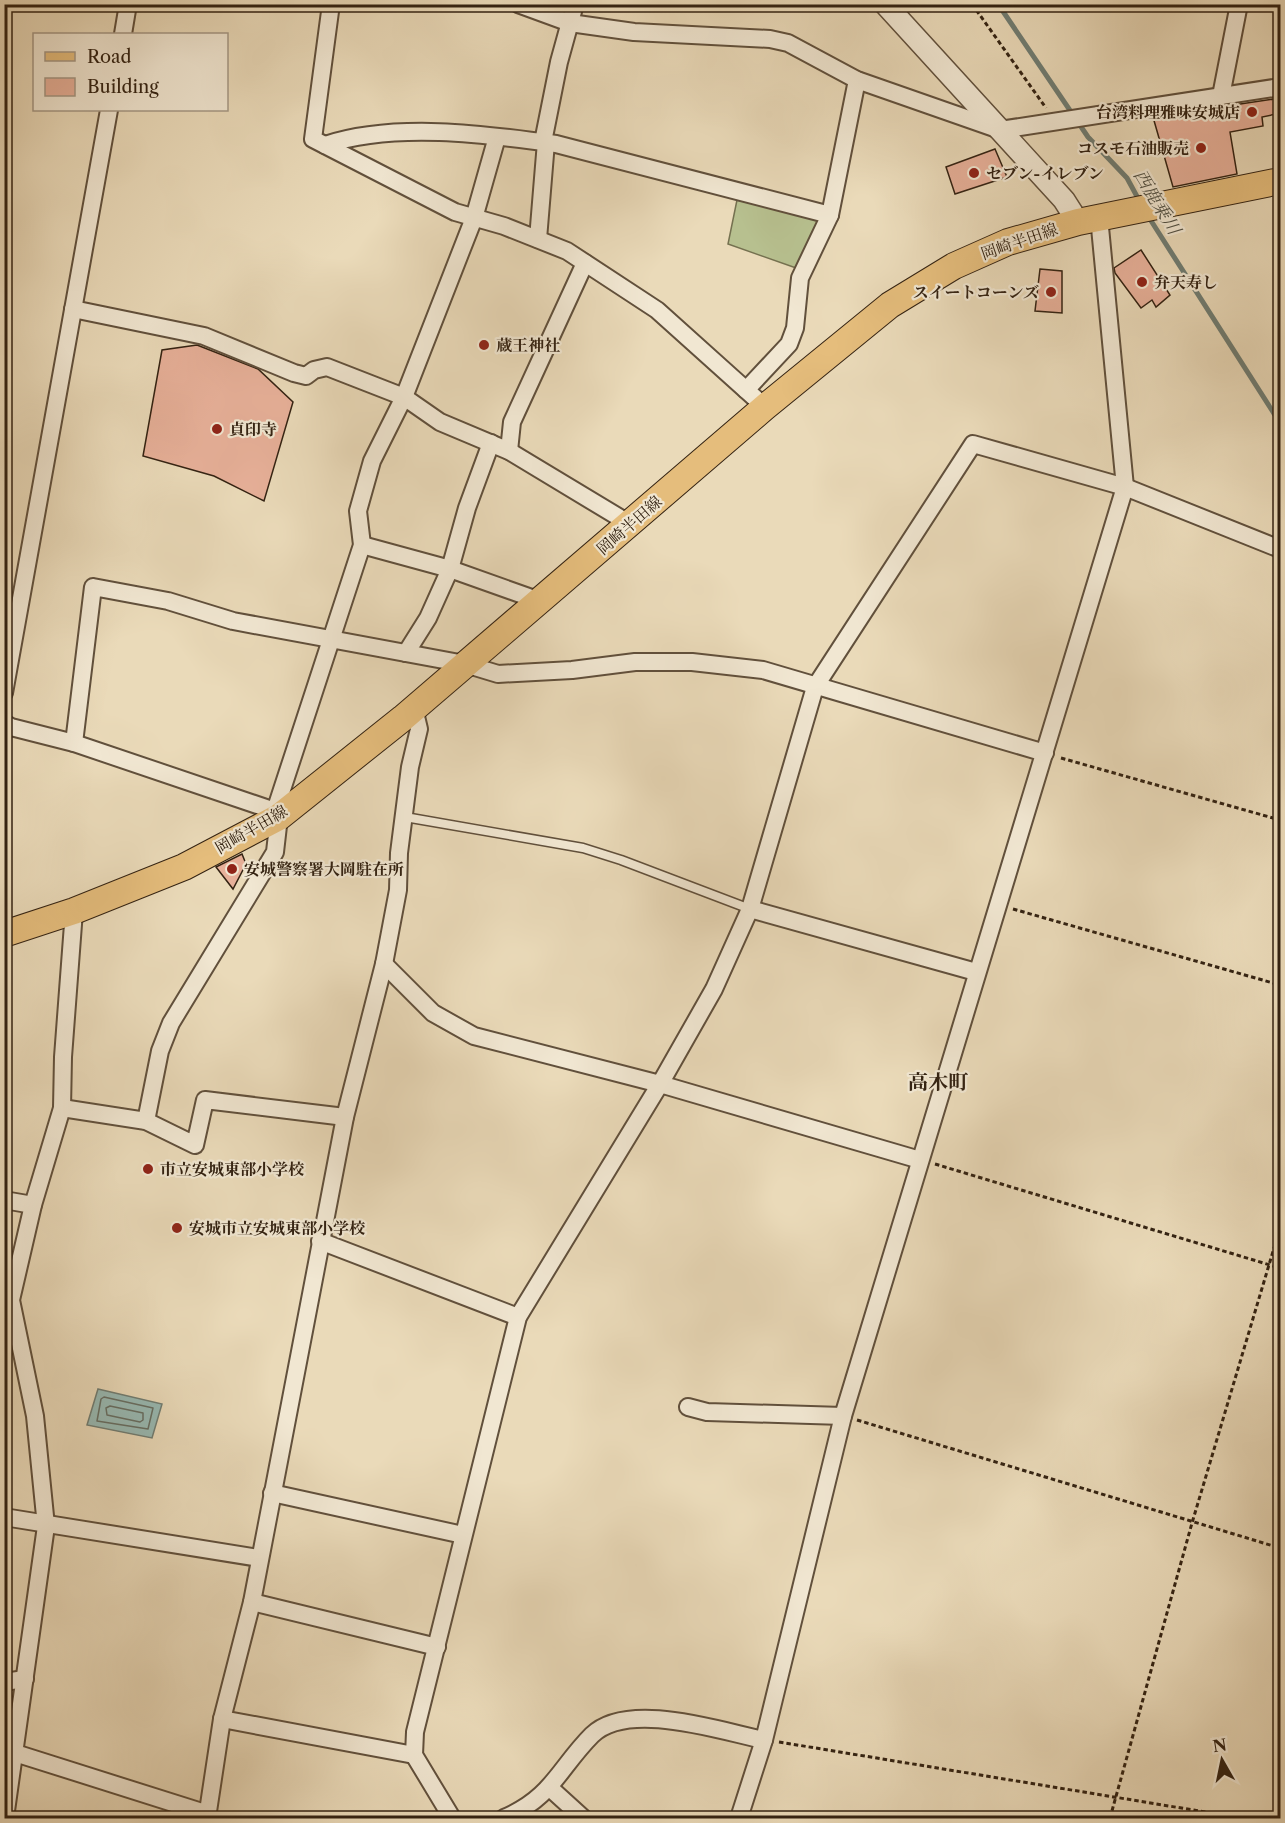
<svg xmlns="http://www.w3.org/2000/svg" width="1285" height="1823" font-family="'Libre Caslon Text','Noto Serif JP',serif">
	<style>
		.green { fill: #b7c08f; stroke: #757150; stroke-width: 1.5 }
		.water { fill: #98bab4; stroke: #707d73; stroke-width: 1.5 }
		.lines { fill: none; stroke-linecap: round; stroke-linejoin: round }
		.shore { stroke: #666e63; stroke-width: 1.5 }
		.stream { stroke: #707d73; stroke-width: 5 }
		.building { fill: #e7b099; stroke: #332212; stroke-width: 1.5 }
		.service-casing { stroke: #61503c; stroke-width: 11 }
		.minor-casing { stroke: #61503c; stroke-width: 20 }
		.tertiary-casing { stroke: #61503c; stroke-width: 24 }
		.primary-casing { stroke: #332212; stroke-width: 28 }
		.path { stroke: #332212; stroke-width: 3; stroke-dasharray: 4.5 3; stroke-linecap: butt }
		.service { stroke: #f1e7d2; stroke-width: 8 }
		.minor { stroke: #f1e7d2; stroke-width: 16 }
		.tertiary { stroke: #f1e7d2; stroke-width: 21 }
		.primary { stroke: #e5bd7c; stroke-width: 26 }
		.poi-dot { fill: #8f2418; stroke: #f1e7d2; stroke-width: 2 }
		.labels { text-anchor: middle; stroke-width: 4.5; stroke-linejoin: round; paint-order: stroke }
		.poi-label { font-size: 16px; font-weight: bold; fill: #332212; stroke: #f1e7d2; text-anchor: start }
		.street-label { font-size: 16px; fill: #332212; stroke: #f1e7d2 }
		.water-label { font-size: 18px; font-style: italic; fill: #515043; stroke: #f1e7d2 }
		.quarter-label { font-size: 20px; font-weight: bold; fill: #332212; stroke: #f1e7d2 }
	</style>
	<rect width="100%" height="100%" fill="#eadab9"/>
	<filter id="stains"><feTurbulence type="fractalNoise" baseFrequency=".00333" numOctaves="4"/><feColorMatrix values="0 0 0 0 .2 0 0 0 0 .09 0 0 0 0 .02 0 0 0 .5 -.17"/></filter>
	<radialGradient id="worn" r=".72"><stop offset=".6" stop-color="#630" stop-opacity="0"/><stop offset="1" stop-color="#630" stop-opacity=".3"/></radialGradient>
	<!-- green -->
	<polygon class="green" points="737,200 819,219 799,269 728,244"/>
	<!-- water -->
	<polygon class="water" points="98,1389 162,1404 152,1438 87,1425"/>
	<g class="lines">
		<!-- shore -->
		<g class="shore">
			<polygon points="104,1397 153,1408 148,1429 97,1421 101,1399"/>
			<polygon points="110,1406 143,1413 143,1420 140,1422 107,1415 106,1408"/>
		</g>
		<!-- stream -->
		<g class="stream">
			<polyline points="998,4 1088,137 1127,178 1140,202"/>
			<polyline points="1148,216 1280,423"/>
		</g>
	</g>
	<!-- building -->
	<g class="building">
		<polygon points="1281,98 1281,113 1262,117 1263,126 1230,132 1237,174 1173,187 1153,117"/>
		<polygon points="995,149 1007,177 955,194 946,167"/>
		<polygon points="1141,250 1170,295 1156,307 1152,300 1141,308 1115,273 1114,268"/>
		<polygon points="1040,269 1062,271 1062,313 1035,311"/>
		<polygon points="197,345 258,369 293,402 264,501 214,476 143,456 162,350"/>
		<polygon points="242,854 246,864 233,889 216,867"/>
	</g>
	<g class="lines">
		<!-- service casing -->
		<g class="service-casing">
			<polyline id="service" points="405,817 583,848 621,860 750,909"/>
		</g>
		<!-- minor casing -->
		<g class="minor-casing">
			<g id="minor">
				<polyline points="331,4 313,139 455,212 504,226 567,251 657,310 765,407"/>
				<polyline points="518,4 570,23 634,32 770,39 788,43 857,80 1000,130 1280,87"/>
				<polyline points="123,34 128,4"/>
				<polyline points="1221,96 1239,4"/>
				<polyline points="543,142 559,62 575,4"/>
				<path d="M325 145C394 122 485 134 556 144L830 215"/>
				<polyline points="538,239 546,142"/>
				<polyline points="73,309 204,336 294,373 306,376 314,370 327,367 404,397 440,422 509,451 630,524"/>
				<polyline points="746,390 789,344 795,328 800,278 830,215 857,80"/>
				<polyline points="509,451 512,422 585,263"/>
				<polyline points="362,545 450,569 540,601"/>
				<polyline points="406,653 428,618 450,569 467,508 491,443"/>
				<polyline points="4,693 109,110"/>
				<polyline points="4,723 11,727 74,743 275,811 279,817 275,852 171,1023 160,1051 146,1121"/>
				<polyline points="74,743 93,587 168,601 233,621 465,664 498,674 572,670 635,662 692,662 763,670 1045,753"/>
				<polyline points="275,811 362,545 358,511 372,461 404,397 474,218 497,137"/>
				<polyline points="750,909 976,972"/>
				<polyline points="384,964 433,1013 474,1036 660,1084 920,1160"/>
				<polyline points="62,1108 146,1121 195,1145 205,1100 345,1117"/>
				<polyline points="4,1200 33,1205"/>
				<polyline points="320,1241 518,1317"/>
				<polyline points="688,1407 707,1412 843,1416"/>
				<polyline points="272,1493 463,1535"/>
				<polyline points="4,1517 259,1558"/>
				<polyline points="252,1602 437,1647"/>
				<polyline points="4,1682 25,1679"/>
				<polyline points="222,1719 414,1755"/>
				<polyline points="15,1753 208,1814"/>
				<polyline points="550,1788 583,1818"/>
				<polyline points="5,1818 46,1526 35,1416 11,1300 33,1205 62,1108 63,1057 74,911"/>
				<polyline points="207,1818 222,1719 252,1602 345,1117 384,964 398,890 399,853 410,767 419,729 414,708"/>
				<polyline points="452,1818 414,1755 415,1732 518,1317 660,1084 714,989 750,909 815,687 973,444 1125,487 1280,549"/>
				<path d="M504 1818C552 1798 559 1768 592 1735 628 1700 720 1731 764 1740"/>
				<polyline points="739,1818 764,1740 843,1416 1125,487 1099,217"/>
			</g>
		</g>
		<!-- tertiary casing -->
		<g class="tertiary-casing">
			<polyline id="tertiary" points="885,4 1064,200 1078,222"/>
		</g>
		<!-- primary casing -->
		<g class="primary-casing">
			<polyline id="primary" points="4,934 74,911 184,867 279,817 403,718 765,407 890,305 954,266 1008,242 1078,222 1280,181"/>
		</g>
		<!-- path -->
		<g class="path">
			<polyline points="972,4 1046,108"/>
			<polyline points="1061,758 1280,820"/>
			<polyline points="1013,909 1280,985"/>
			<polyline points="935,1164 1280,1268"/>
			<polyline points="857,1420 1280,1548"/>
			<polyline points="779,1742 1242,1818"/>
			<polyline points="1110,1818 1192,1523 1280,1228"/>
		</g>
		<!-- service -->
		<use href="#service" class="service"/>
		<!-- minor -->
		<use href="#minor" class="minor"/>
		<!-- tertiary -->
		<use href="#tertiary" class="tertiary"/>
		<!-- primary -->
		<use href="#primary" class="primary"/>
	</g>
	<!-- markers -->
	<g class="poi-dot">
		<circle cx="1252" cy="112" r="6"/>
		<circle cx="1201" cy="148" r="6"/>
		<circle cx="974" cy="173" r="6"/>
		<circle cx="1142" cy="282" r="6"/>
		<circle cx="1051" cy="292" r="6"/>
		<circle cx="484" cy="345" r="6"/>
		<circle cx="217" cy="429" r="6"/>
		<circle cx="232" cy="869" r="6"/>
		<circle cx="148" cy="1169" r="6"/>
		<circle cx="177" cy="1228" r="6"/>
	</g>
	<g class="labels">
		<!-- poi labels -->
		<g class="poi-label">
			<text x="1240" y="118" text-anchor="end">台湾料理雅味安城店</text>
			<text x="1189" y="154" text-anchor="end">コスモ石油販売</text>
			<text x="986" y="179">セブン-イレブン</text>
			<text x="1154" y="288">弁天寿し</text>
			<text x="1039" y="298" text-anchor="end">スイートコーンズ</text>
			<text x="496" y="351">蔵王神社</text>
			<text x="229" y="435">貞印寺</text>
			<text x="244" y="875">安城警察署大岡駐在所</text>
			<text x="160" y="1175">市立安城東部小学校</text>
			<text x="189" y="1234">安城市立安城東部小学校</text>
		</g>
		<!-- street labels -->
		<g class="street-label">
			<text transform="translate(1019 241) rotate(-19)" y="6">岡崎半田線</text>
			<text transform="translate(629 525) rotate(-41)" y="6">岡崎半田線</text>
			<text transform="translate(251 829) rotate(-30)" y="6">岡崎半田線</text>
		</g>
		<!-- water labels -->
		<g class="water-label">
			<text transform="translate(1157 202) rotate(59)" y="6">西鹿乗川</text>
		</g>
		<!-- quarter labels -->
		<g class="quarter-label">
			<text x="938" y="1089">高木町</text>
		</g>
	</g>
	<!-- margin -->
	<rect width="1285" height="1823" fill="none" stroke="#eadab9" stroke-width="24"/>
	<rect x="6" y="6" width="1273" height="1811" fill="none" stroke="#332212" stroke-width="3"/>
	<rect x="12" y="12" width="1261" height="1799" fill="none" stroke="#332212" stroke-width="1.5"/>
	<!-- legend -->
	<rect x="33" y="33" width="195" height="78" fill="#f1e7d2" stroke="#a59885" stroke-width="1.5"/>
	<rect x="45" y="52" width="30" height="9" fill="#e5bd7c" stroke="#a59885" stroke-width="1.5"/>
	<text x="87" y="63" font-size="18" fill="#332212">Road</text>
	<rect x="45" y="78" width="30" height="18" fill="#e7b099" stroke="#a59885" stroke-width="1.5"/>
	<text x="87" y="93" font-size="18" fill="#332212">Building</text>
	<!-- north arrow -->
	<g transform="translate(1222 1760) rotate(351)" stroke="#f1e7d2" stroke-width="4.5" paint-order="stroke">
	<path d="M0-4.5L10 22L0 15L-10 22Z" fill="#332212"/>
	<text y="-9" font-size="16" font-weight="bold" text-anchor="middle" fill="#332212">N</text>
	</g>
	<rect width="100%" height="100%" filter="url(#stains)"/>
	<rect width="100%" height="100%" fill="url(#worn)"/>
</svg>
